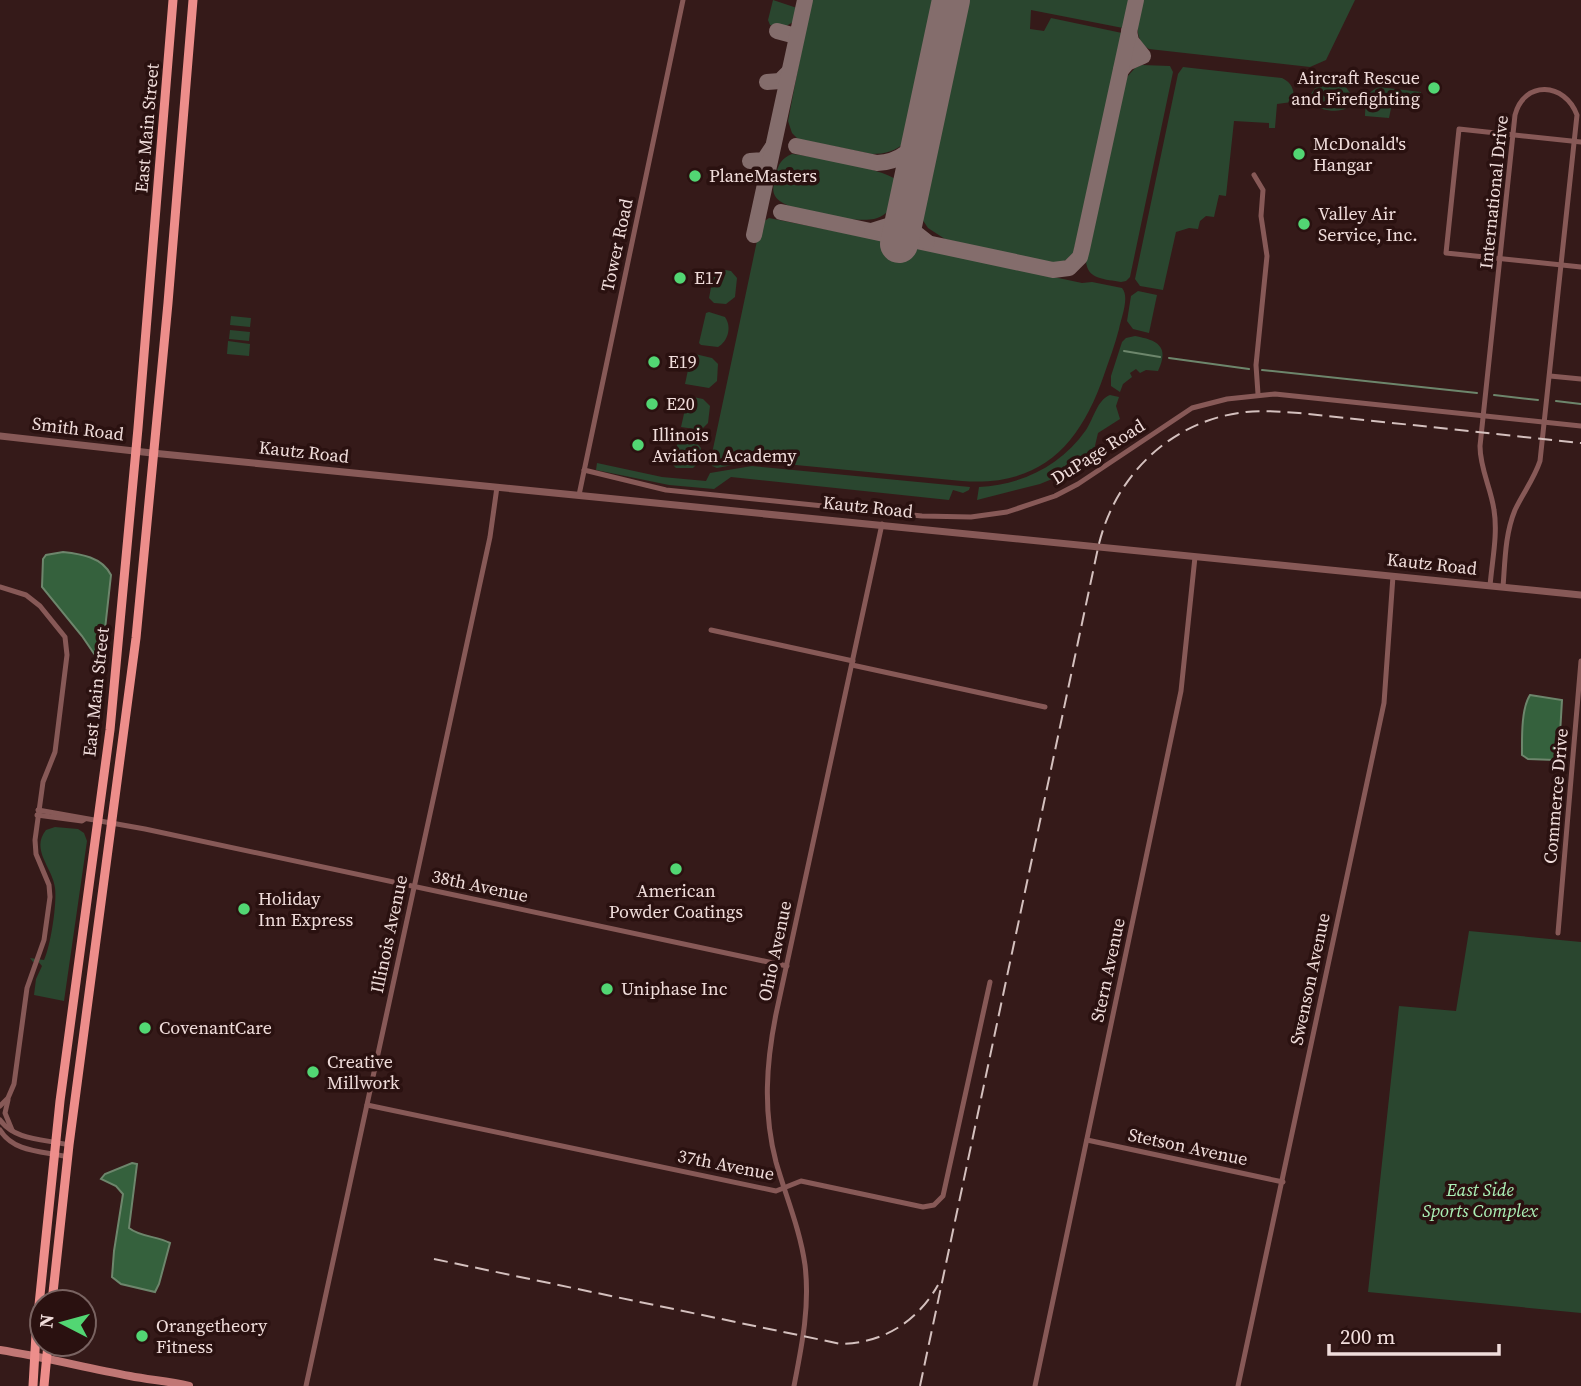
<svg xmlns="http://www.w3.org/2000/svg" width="1581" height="1386" font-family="'Source Serif 4',serif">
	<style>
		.green { fill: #2a462f }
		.water { fill: #35613d; stroke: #6d866c; stroke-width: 2 }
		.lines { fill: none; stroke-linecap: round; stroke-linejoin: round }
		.stream { stroke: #6d866c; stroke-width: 2 }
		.taxiway { stroke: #846d6c; stroke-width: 16 }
		.runway { stroke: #846d6c; stroke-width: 38 }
		.minor { stroke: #875957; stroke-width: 5 }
		.tertiary { stroke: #875957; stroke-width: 7 }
		.secondary { stroke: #c17775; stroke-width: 8 }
		.primary { stroke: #ed8e8b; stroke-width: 9 }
		.rail { stroke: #d4c0be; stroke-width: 2; stroke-dasharray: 14 7; stroke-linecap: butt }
		.poi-dot { fill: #52d673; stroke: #2a1110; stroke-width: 2.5 }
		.labels { text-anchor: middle; stroke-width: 7; stroke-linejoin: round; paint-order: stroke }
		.poi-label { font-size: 18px; fill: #f0dddb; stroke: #2a1110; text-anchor: start }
		.street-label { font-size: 18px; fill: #f0dddb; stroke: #2a1110 }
		.park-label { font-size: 18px; font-style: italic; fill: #acf2b7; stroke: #2a1110 }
	</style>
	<rect width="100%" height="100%" fill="#351a19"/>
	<!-- green -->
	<g class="green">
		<polygon points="773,0 797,8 793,22 783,28 770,25 768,20"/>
		<path d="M811 0H941C936 27 920 125 906 141 897 151 885 154 872 154L798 139 792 133 788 121Z"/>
		<polygon points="961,0 1129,0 1123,28 1031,10 1030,29 1044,31 1051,18 1122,33 1083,215 1073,253 1066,260 1059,263 1024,258 945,239 928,228 922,219 918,200"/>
		<path d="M1142 0H1355L1326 60 1310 67 1149 49C1131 38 1139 18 1142 0Z"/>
		<path d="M1142 65 1170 66 1173 72 1130 277 1126 281 1121 282C1106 279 1087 280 1086 261L1120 103 1127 77 1135 68Z"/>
		<path d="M1183 67 1282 78C1292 83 1296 91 1292 102L1277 104 1275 128H1269V123L1234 121 1226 196 1219 195 1214 217 1206 216 1200 221 1198 229 1189 228 1176 232 1163 290 1140 286 1135 279 1178 74Z"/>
		<path d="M1324 82 1346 87 1353 98C1351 116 1323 112 1311 104 1308 93 1315 87 1324 82Z"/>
		<path d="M1379 87 1421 92V96L1394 94 1389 118 1365 116C1366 103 1365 92 1379 87Z"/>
		<path d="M792 154C812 156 890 169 900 183 902 190 900 197 896 203 890 210 883 217 874 219 856 223 783 212 775 196 771 189 775 181 776 175 778 164 782 158 792 154Z"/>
		<path d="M769 218 890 242 889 247 907 251 908 246 1082 283 1092 282 1122 288C1130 297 1121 318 1119 329 1115 345 1109 360 1104 375 1080 445 1041 487 962 481L755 461 717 468 712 466 710 463 758 236 763 222Z"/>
		<polygon points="720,269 731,271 737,278 735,297 726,304 714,303 709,298 714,271"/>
		<polygon points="1138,291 1157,295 1149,333 1133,329 1127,321 1131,296"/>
		<path d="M709 312 725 317C732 327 728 341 718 347L701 345 699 343 706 313Z"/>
		<polygon points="231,316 251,318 250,327 230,325"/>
		<polygon points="230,330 250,332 249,341 229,339"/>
		<path d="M1135 336C1157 340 1170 346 1158 371L1146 370 1140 373 1136 369 1130 373 1132 377 1123 384 1120 392 1111 386V376L1122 342 1126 338Z"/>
		<polygon points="228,341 250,344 249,356 227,354"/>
		<polygon points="695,354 712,358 718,364 717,381 709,388 685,384 691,356"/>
		<path d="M1110 395 1119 397 1116 406 1120 419 1098 433 1091 463 1040 484 977 500 979 487C1021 485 1061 466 1086 430 1094 418 1097 400 1110 395Z"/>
		<polygon points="688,396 703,399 710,406 708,423 701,430 681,427"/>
		<polygon points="681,439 695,441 701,448 699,462 693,468 676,468 673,465 678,440"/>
		<polygon points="597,463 662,477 706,481 710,473 752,466 970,487 969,490 963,493 953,490 949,500 731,477 714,489 669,485 596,470"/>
		<path d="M55 827 78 829 84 833 87 841 64 1001 34 995 36 979 42 966 37 960 33 962 30 958 44 960C51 945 57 903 55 888 53 868 30 850 46 830Z"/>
		<polygon points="1469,931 1581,942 1581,1313 1368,1292 1399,1006 1456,1011"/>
	</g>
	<!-- water -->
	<g class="water">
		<path d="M63 552C81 554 102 557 111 575L102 656 95 655 82 636 42 587 43 559 46 555Z"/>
		<path d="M1530 695 1562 700 1559 751 1555 760 1528 759 1522 755C1522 738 1521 709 1530 695Z"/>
		<path d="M132 1163 137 1164 129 1228C140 1237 157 1236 170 1243L159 1284 155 1292 121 1284 112 1277 114 1251 123 1194 116 1186 101 1179 105 1174Z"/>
	</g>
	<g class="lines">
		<!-- stream -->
		<g class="stream">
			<polyline points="1124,351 1160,357"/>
			<polyline points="1169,358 1249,369"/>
			<polyline points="1262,370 1477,393"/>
			<polyline points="1494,395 1538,400"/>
			<polyline points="1556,401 1581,404"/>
		</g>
		<!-- taxiway -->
		<g class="taxiway">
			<polyline points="777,31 792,35"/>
			<polyline points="1121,70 1127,63 1143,56 1131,41 1129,31"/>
			<polyline points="767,82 780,81 789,72"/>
			<path d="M796 146 877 163C901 162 914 149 924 129"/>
			<polyline points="750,161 764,160 772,148"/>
			<polyline points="781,212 1053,270 1069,268 1080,257 1082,249 1136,0"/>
			<polyline points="872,231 891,225 906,211 913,231 927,242"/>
			<polyline points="754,235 805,0"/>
		</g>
		<!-- runway -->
		<polyline class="runway" points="899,244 951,0"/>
		<!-- minor -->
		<g class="minor">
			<polyline points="1581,142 1459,129 1446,253 1581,267"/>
			<polyline points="1254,175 1263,190 1261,216 1267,256 1256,365 1258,394"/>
			<polyline points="1550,376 1581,379"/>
			<polyline points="584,470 666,490 922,516 971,517 1007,512 1055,496 1078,484 1192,408 1227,399 1275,394 1581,426"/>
			<polyline points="579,495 683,0"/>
			<path d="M1490 586C1492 561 1498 534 1494 510 1491 488 1480 469 1480 446L1515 115C1524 80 1565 82 1577 115L1540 461C1534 479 1523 493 1515 510 1505 534 1505 562 1503 587"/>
			<polyline points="0,587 26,595 40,606 65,637 67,655 55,752 43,782 35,840 36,854 49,885 50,897 44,940 27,988 14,1084 8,1098 0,1106"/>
			<polyline points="711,630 853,661"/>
			<polyline points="852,665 1045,707"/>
			<polyline points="38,810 145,829 787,966"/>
			<polyline points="37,815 82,821 85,819"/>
			<polyline points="1558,933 1581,661"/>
			<polyline points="8,1100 5,1113 12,1130"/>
			<polyline points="367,1105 776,1191 801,1181 923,1207 934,1205 943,1196 990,982"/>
			<path d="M0 1120C15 1141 45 1139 69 1145"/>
			<path d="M0 1130C14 1153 44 1151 68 1157"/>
			<polyline points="1087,1140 1283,1182"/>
			<polyline points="306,1386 490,537 497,487"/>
			<path d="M794 1386C802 1345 810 1306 805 1265 800 1229 786 1197 776 1162 763 1112 766 1064 776 1014L882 524"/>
			<polyline points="1035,1386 1181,691 1195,557"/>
			<polyline points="1238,1386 1384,703 1393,576"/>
		</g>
		<!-- tertiary -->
		<polyline class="tertiary" points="0,436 152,453 1581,595"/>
		<!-- secondary -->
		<path class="secondary" d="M0 1350C44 1357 86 1368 130 1376 150 1380 169 1381 189 1386"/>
		<!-- primary -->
		<g class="primary">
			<polyline points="52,1302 69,1145 136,638 168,303 193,0"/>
			<polyline points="33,1386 36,1334 60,1101 110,730 138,428 173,0"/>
			<polyline points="44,1386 48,1344"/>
		</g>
		<!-- rail -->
		<g class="rail">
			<path d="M434 1259 841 1344C883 1343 917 1322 938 1285"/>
			<path d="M920 1386 1098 548C1114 476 1171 420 1246 412 1264 410 1281 412 1299 413L1581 443"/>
		</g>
	</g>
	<!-- markers -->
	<g class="poi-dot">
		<circle cx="1434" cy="88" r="7"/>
		<circle cx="1299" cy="154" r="7"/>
		<circle cx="695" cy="176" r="7"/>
		<circle cx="1304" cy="224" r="7"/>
		<circle cx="680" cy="278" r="7"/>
		<circle cx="654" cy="362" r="7"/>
		<circle cx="652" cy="404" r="7"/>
		<circle cx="638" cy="445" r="7"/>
		<circle cx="676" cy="869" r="7"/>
		<circle cx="244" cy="909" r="7"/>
		<circle cx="607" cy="989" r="7"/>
		<circle cx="145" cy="1028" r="7"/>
		<circle cx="313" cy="1072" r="7"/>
		<circle cx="142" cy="1336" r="7"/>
	</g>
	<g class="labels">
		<!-- poi labels -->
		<g class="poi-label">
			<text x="1420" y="84" text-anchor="end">Aircraft Rescue<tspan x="1420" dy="21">and Firefighting</tspan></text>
			<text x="1313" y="150">McDonald's<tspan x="1313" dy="21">Hangar</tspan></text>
			<text x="709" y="182">PlaneMasters</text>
			<text x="1318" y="220">Valley Air<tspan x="1318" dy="21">Service, Inc.</tspan></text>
			<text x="694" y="284">E17</text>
			<text x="668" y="368">E19</text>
			<text x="666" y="410">E20</text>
			<text x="652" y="441">Illinois<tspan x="652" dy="21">Aviation Academy</tspan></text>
			<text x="676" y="897" text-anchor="middle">American<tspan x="676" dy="21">Powder Coatings</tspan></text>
			<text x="258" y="905">Holiday<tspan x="258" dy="21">Inn Express</tspan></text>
			<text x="621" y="995">Uniphase Inc</text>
			<text x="159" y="1034">CovenantCare</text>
			<text x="327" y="1068">Creative<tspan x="327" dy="21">Millwork</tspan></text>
			<text x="156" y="1332">Orangetheory<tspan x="156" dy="21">Fitness</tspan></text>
		</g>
		<!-- street labels -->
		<g class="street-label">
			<text transform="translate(147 128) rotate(-85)" y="6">East Main Street</text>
			<text transform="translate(1494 192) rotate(-84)" y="6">International Drive</text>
			<text transform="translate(617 245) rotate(-78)" y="6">Tower Road</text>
			<text transform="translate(78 429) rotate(7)" y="6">Smith Road</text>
			<text transform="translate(304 452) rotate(6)" y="6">Kautz Road</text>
			<text transform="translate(1098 452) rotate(-32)" y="6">DuPage Road</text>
			<text transform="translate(868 507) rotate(6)" y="6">Kautz Road</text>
			<text transform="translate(1432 564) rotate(6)" y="6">Kautz Road</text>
			<text transform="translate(96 692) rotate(-84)" y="6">East Main Street</text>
			<text transform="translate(1556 796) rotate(-85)" y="6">Commerce Drive</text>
			<text transform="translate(480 886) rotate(12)" y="6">38th Avenue</text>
			<text transform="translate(389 934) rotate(-78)" y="6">Illinois Avenue</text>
			<text transform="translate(775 951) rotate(-78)" y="6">Ohio Avenue</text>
			<text transform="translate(1108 970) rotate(-78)" y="6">Stern Avenue</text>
			<text transform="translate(1310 979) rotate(-78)" y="6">Swenson Avenue</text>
			<text transform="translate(1188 1147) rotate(12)" y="6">Stetson Avenue</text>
			<text transform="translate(726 1165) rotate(11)" y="6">37th Avenue</text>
		</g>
		<!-- park labels -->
		<g class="park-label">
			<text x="1480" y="1196">East Side<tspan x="1480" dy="21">Sports Complex</tspan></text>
		</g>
	</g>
	<!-- north arrow -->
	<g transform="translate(63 1323) rotate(276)"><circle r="33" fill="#2a1110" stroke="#796361" stroke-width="2"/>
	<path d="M0-5L12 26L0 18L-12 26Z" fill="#52d673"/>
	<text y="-10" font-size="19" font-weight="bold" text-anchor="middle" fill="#f0dddb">N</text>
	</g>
	<!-- scale -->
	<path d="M1329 1344v10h170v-10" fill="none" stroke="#f0dddb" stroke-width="3.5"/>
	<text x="1340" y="1344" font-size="21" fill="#f0dddb" stroke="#2a1110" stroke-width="5" paint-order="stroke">200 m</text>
</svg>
